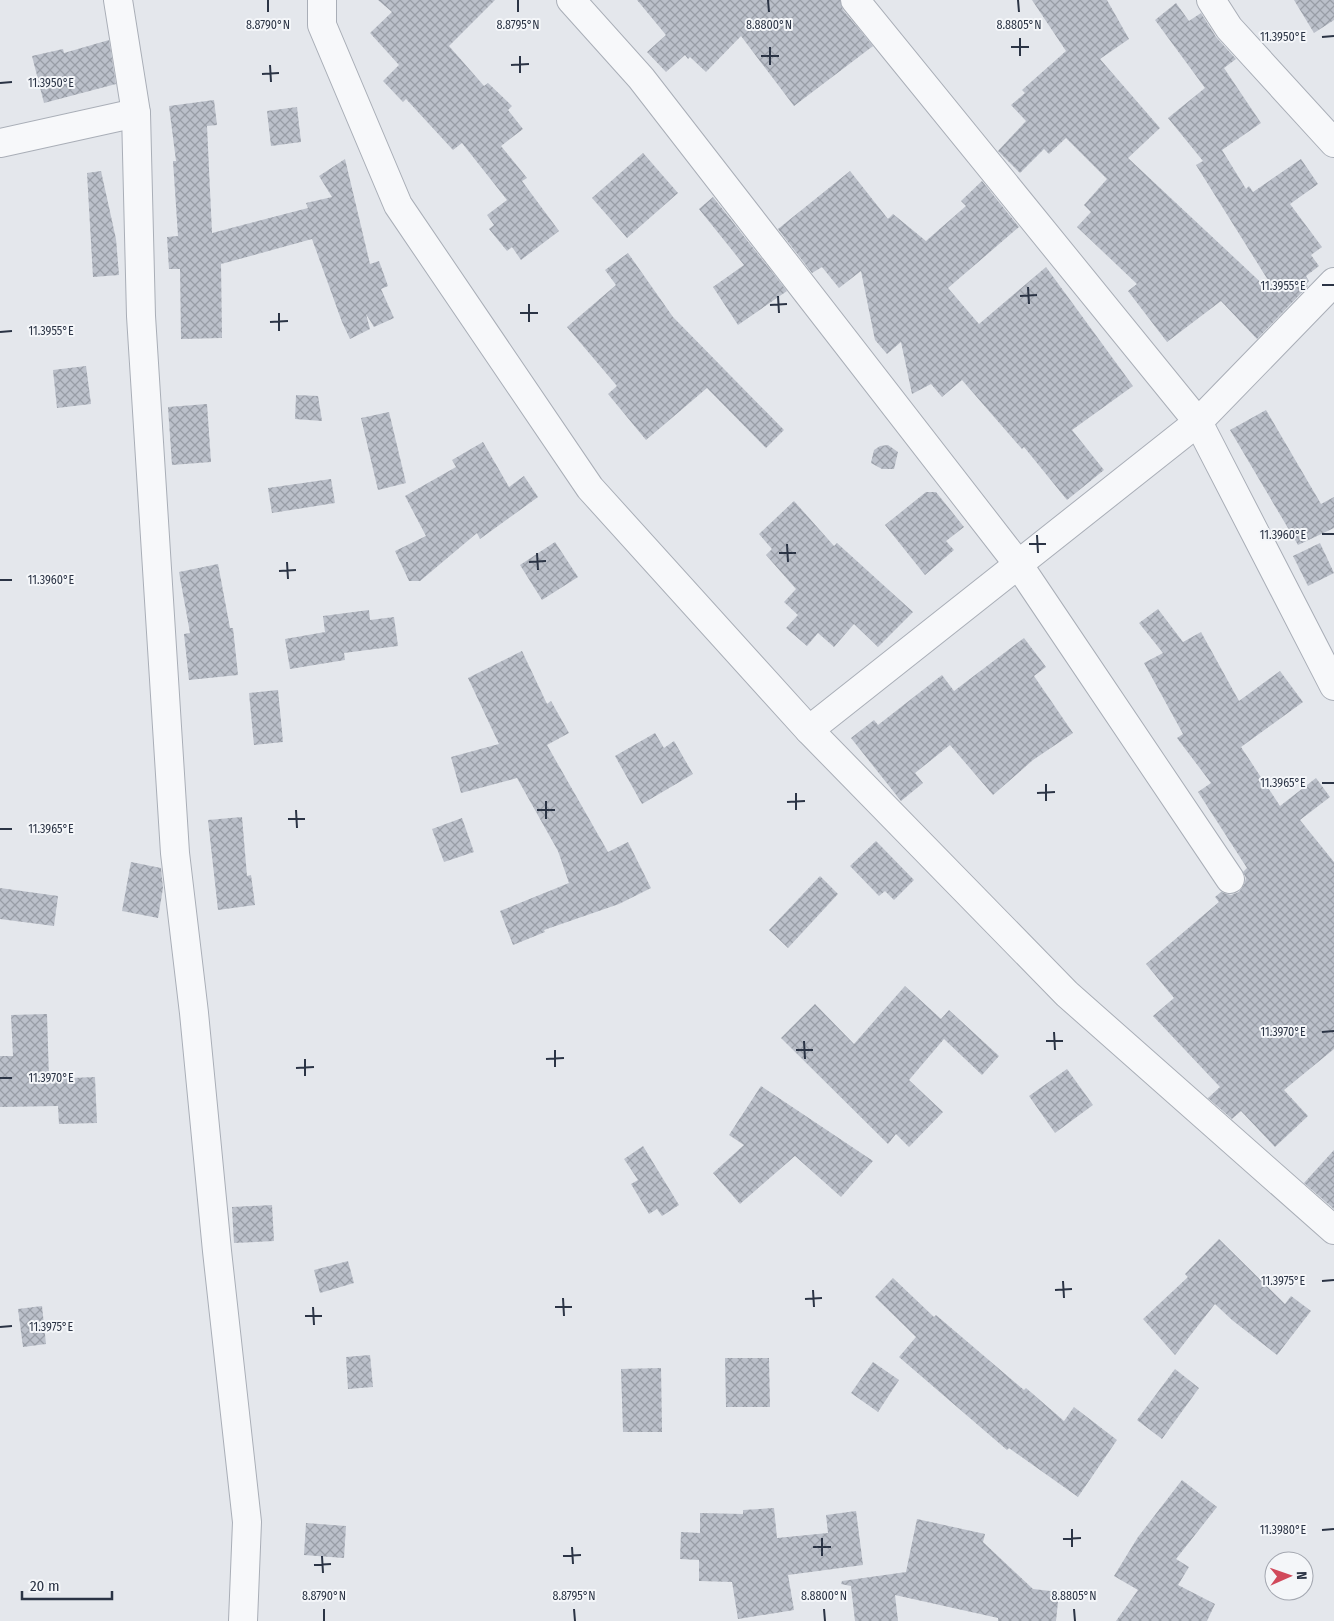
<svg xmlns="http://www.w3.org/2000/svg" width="1334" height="1621" font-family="'Fira Sans Condensed',sans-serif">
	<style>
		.building { fill: url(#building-cross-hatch) }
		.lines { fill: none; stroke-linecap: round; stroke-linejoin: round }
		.street-casing { stroke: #a9aeb7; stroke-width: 30 }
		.street { stroke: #f7f8fa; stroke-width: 28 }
		.ticks { fill: none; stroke: #2b3445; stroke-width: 2 }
		.ticks-label { font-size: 12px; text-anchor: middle; fill: #2b3445; stroke: #f4f6f9; stroke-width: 4; stroke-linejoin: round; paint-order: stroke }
	</style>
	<defs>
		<pattern id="building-cross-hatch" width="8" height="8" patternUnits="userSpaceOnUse" patternTransform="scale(1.25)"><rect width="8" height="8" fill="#bbc0ca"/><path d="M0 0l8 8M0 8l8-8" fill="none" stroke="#989da6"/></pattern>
	</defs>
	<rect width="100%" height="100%" fill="#e4e7ec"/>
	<!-- building -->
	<g class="building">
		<polygon points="378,0 495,0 449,46 484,86 488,83 512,106 508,110 523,129 501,146 527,178 522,181 559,231 521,260 512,247 507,251 489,229 494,225 487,215 507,200 462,143 453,150 406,99 403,102 383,81 399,65 370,33 392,12"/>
		<polygon points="637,0 840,0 843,10 873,46 794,106 741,36 706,72 690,57 688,59 685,55 666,72 647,52 666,35"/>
		<polygon points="1032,0 1107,0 1129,39 1100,59 1160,128 1128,158 1270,291 1273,288 1196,165 1203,161 1168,118 1205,88 1155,20 1176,3 1189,21 1201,13 1216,37 1236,59 1224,68 1261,123 1222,150 1246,189 1249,186 1253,192 1301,159 1318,184 1290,204 1322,247 1311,255 1319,266 1306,276 1309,281 1306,284 1308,286 1257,339 1221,301 1167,342 1128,291 1137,284 1077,227 1091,212 1084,205 1107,179 1066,138 1049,154 1044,149 1020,173 998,151 1026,121 1011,105 1025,93 1022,90 1066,51"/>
		<polygon points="1294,0 1334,0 1334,20 1314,33"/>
		<polygon points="109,40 116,84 44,103 32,56 63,49 64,53"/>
		<polygon points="214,100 217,125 207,126 212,233 308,208 306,203 332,197 319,176 345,159 370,264 379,261 388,286 381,289 394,318 374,327 366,314 370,329 350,339 342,322 312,239 221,264 222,338 181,339 180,269 169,269 167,237 178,236 173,161 176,161 169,106"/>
		<polygon points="297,107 301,142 271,146 267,111"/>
		<polygon points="643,153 678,193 627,238 592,198"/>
		<polygon points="101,171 116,239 119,275 93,277 87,173"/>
		<polygon points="850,171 888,219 893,214 926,241 966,206 961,201 982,181 1019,227 948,288 979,324 1046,267 1133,386 1072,430 1104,470 1067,500 1024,447 1022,449 962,380 942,397 931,384 912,394 901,342 887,354 875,340 861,271 839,288 822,267 812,273 778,229"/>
		<polygon points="713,197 787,291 738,325 713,287 744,265 699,209"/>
		<polygon points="628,253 673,317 784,430 766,448 707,388 646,440 608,394 617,386 567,327 616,285 605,270"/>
		<polygon points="86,366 91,404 57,408 53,370"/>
		<polygon points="296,395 318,396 322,421 295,419"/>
		<polygon points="207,404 211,462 172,465 168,407"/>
		<polygon points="1266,410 1321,504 1334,497 1334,528 1298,545 1230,430"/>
		<polygon points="389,412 406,483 378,490 361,418"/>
		<polygon points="483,442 509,487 524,476 538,497 480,539 477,533 420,581 409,581 395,551 426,536 405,496 456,467 452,460"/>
		<polygon points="888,445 898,452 894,469 882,469 871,463 874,450 880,446"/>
		<polygon points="331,479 335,503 272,513 268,488"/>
		<polygon points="926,492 936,492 964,527 946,541 954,550 925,575 885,525"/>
		<polygon points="794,501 834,546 837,543 913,612 878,647 854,624 834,647 818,633 807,646 786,628 798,615 784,602 796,589 766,555 772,549 759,534"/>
		<polygon points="555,542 578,577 542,600 520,565"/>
		<polygon points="1320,543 1334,573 1308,586 1293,556"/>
		<polygon points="218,564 230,628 233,628 238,675 189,680 184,634 190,633 179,572"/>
		<polygon points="1158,609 1183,642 1201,632 1239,701 1280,671 1303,702 1241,747 1280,806 1316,778 1330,797 1300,820 1334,862 1334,1049 1284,1090 1308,1116 1275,1147 1241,1111 1232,1119 1208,1098 1220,1087 1153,1016 1174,998 1146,964 1219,902 1215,897 1221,892 1231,895 1239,892 1244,885 1246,878 1243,872 1247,868 1198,792 1211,783 1177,738 1183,734 1144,663 1163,653 1139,623"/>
		<polygon points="369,610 370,620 394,617 398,646 344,653 345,660 290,669 285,639 325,632 323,616"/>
		<polygon points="1024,638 1046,667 1034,676 1073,733 1033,760 993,795 950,745 915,773 923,783 901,801 851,738 874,720 878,725 942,675 954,691"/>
		<polygon points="522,651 547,704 551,701 569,733 547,745 608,852 628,842 651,888 619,904 544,930 545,932 513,945 500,911 569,883 558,851 517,778 461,793 451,757 499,744 468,678"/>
		<polygon points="278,690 283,742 254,745 249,693"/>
		<polygon points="655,733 664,748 674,741 693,774 642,804 615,756"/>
		<polygon points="242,817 247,876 251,875 255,905 218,910 208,820"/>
		<polygon points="462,818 474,852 444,862 432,829"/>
		<polygon points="876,841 914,880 894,900 885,891 879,896 850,866"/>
		<polygon points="131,862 161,868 163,888 158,918 122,911"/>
		<polygon points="820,876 838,894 788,948 769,930"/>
		<polygon points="0,888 58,896 54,926 0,919"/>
		<polygon points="905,986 941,1019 949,1010 999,1056 982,1075 944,1039 909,1080 943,1112 909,1147 896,1134 888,1144 781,1038 815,1004 854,1044"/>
		<polygon points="47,1014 49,1079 95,1077 97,1123 59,1124 58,1106 0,1107 0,1056 13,1056 11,1015"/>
		<polygon points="1067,1069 1093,1105 1055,1133 1029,1096"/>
		<polygon points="761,1086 873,1161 841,1197 795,1156 740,1204 713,1173 744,1145 729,1135"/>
		<polygon points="643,1146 679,1205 662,1216 657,1209 649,1214 631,1184 638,1180 624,1159"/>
		<polygon points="1334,1150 1334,1209 1304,1183"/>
		<polygon points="272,1205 274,1241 234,1243 232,1207"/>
		<polygon points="1219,1239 1285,1304 1291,1296 1311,1311 1277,1355 1232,1320 1215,1304 1175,1355 1143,1319 1188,1277 1185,1274"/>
		<polygon points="348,1261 354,1283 320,1293 314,1270"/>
		<polygon points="893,1278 934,1317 936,1315 1024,1390 1026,1388 1064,1421 1074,1407 1117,1440 1078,1497 1009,1448 1007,1450 899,1357 916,1337 875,1297"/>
		<polygon points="42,1306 46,1344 23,1347 18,1309"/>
		<polygon points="370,1355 373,1387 348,1389 346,1357"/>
		<polygon points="725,1358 769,1358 770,1407 726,1407"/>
		<polygon points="873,1362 899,1380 878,1412 851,1393"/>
		<polygon points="661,1368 662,1432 623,1432 621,1369"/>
		<polygon points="1175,1369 1199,1388 1162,1439 1137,1420"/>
		<polygon points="1182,1480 1217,1507 1176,1559 1189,1567 1178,1585 1215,1604 1207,1621 1116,1621 1138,1590 1114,1576 1138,1537"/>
		<polygon points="774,1508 777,1538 828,1533 826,1515 856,1511 863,1565 788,1575 794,1610 738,1619 732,1582 699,1581 699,1560 680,1559 681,1532 700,1533 700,1513 743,1514 743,1510"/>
		<polygon points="917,1519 985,1534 983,1542 1033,1589 1059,1592 1056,1621 998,1621 998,1618 895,1595 898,1621 855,1621 851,1586 841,1584 842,1581 906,1572"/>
		<polygon points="306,1523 346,1526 344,1558 304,1555"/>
	</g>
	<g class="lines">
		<!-- street casing -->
		<g class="street-casing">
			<g id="street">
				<polyline points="118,0 136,113 141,316 175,853 194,1013 217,1251 247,1522 243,1621"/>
				<polyline points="322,0 322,25 398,205 590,488 809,730 1067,994 1334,1230"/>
				<polyline points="571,0 641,78 1018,564 1230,879"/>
				<polyline points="855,0 1198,422 1334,686"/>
				<polyline points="1211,0 1229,28 1334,143"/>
				<polyline points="0,143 136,113"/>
				<polyline points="809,730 1198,422 1334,282"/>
			</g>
		</g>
		<!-- street -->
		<use href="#street" class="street"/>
	</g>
	<!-- ticks -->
	<path class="ticks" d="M268 0V12M518 0V12M768 0 769 12M1018 0 1019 12M1322 37 1334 36M1020 38V56M770 47V65M1011 47H1029M520 56V73M761 56H779M270 65 271 82M511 65 529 64M262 74 279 73M0 83 12 82M1322 285H1334M1028 287 1029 304M778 296 779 313M1020 296 1037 295M529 304V322M770 305 787 304M279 313V331M520 313H538M270 322 288 321M0 332 12 331M1322 534H1334M1037 535 1038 553M787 544 788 562M1029 544H1046M537 553 538 570M779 553H796M287 562 288 579M529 562 546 561M279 571 296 570M0 580H12M1322 783H1334M1046 784V801M796 793V810M1037 793 1055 792M546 801V819M787 802 805 801M296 810 297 828M537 810H555M288 819H305M0 829H12M1054 1032 1055 1050M1322 1032 1334 1031M804 1041 805 1059M1046 1041H1063M555 1050V1067M796 1050H813M305 1059V1076M546 1059 564 1058M296 1068 314 1067M0 1078H12M1063 1281 1064 1298M1322 1281 1334 1280M813 1290 814 1307M1055 1290 1072 1289M563 1298 564 1316M805 1299 822 1298M313 1307 314 1325M555 1307H572M305 1316H322M0 1327 12 1326M1072 1529V1547M1322 1530 1334 1529M822 1538V1556M1063 1539 1081 1538M572 1547 573 1564M813 1547H831M322 1556 323 1573M563 1556 581 1555M314 1565 331 1564M324 1609V1621M574 1609 575 1621M824 1609 825 1621M1074 1609 1075 1621"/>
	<g class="ticks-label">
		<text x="268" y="29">8.8790°N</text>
		<text x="518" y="29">8.8795°N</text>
		<text x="769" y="29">8.8800°N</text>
		<text x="1019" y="29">8.8805°N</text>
		<text x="1283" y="41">11.3950°E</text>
		<text x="51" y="87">11.3950°E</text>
		<text x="1283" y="290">11.3955°E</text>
		<text x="51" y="335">11.3955°E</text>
		<text x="1283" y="539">11.3960°E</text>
		<text x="51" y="584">11.3960°E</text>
		<text x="1283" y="787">11.3965°E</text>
		<text x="51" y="833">11.3965°E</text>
		<text x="1283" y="1036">11.3970°E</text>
		<text x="51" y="1082">11.3970°E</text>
		<text x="1283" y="1285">11.3975°E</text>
		<text x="51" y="1331">11.3975°E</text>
		<text x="1283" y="1534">11.3980°E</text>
		<text x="324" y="1600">8.8790°N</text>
		<text x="574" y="1600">8.8795°N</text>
		<text x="824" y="1600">8.8800°N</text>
		<text x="1074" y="1600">8.8805°N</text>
	</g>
	<!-- north arrow -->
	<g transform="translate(1289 1576) rotate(88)"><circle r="24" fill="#f4f6f9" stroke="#a4a8b1"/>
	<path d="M0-4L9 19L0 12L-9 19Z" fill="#d1495b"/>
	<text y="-8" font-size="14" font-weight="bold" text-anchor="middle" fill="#2b3445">N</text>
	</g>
	<!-- scale -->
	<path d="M22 1591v8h90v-8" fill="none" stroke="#2b3445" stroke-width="2.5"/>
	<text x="30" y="1591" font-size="15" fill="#2b3445" stroke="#f4f6f9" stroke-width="4" paint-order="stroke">20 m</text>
</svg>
